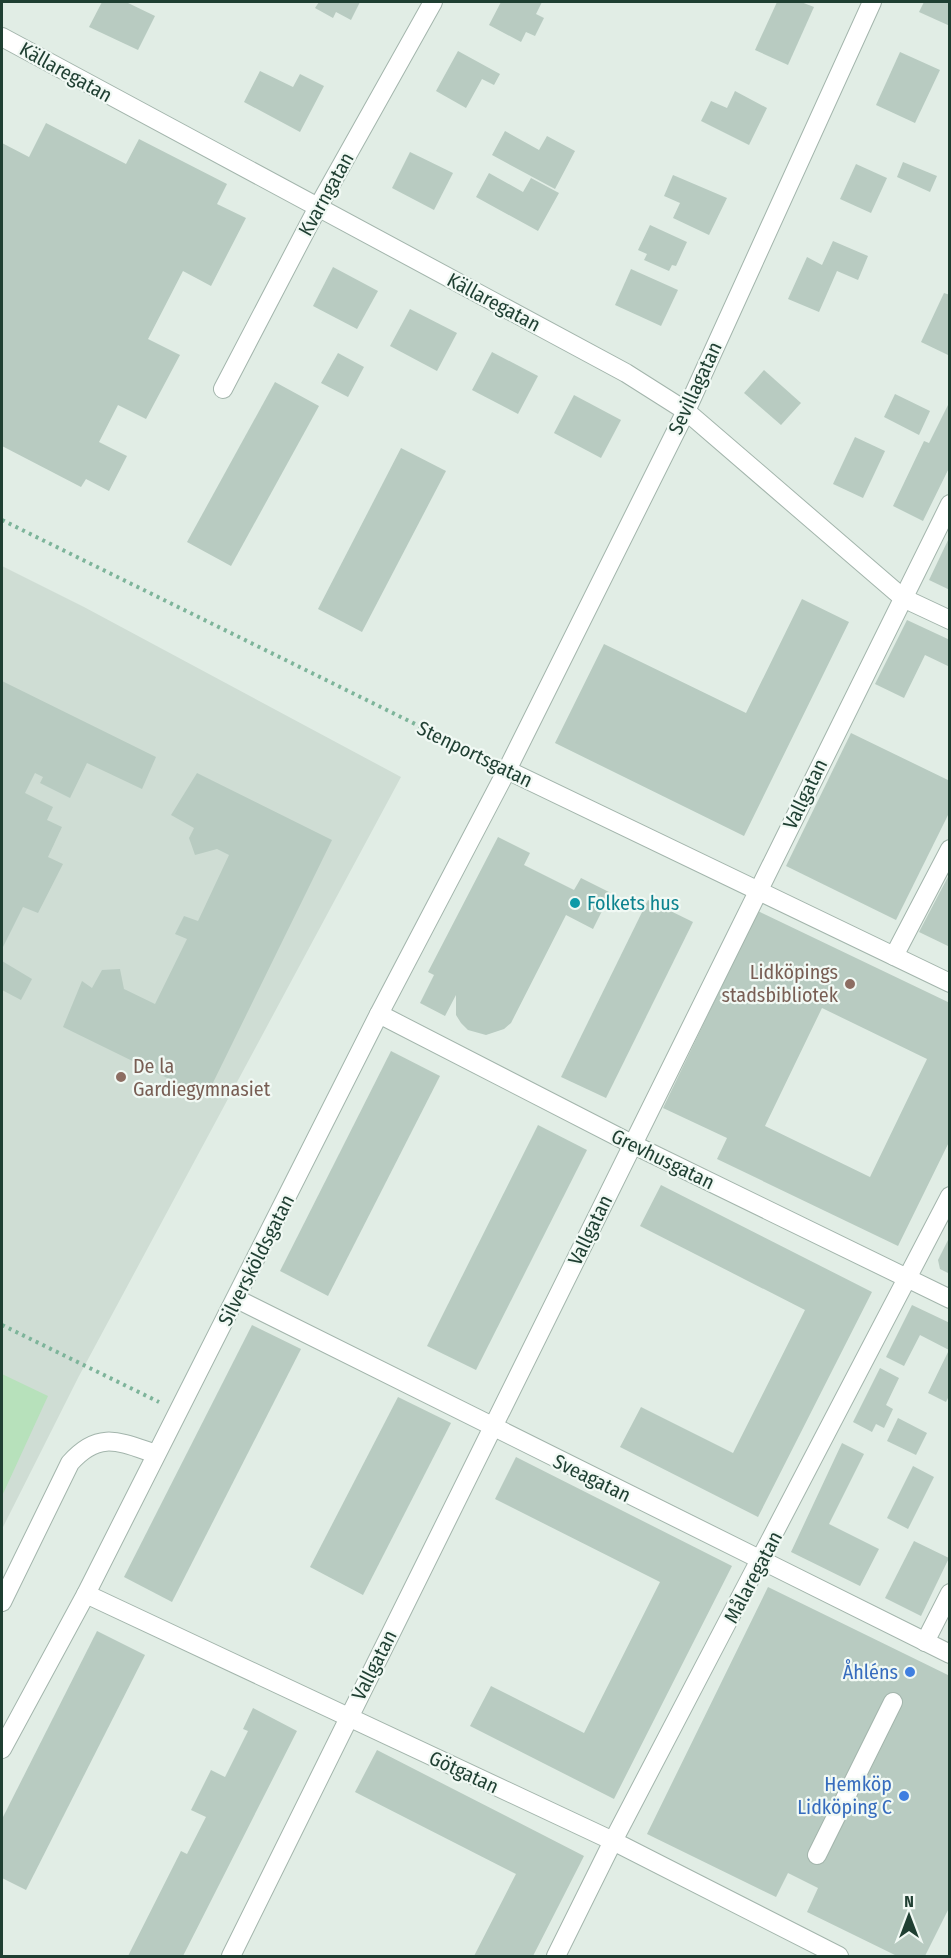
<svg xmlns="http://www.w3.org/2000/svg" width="951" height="1958" font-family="'Fira Sans Condensed',sans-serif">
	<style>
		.built { fill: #cfddd4 }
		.green { fill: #b7e1bb }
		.building { fill: #b8cbc1; fill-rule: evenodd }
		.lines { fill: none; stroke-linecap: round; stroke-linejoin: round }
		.minor-casing { stroke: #a3b5ac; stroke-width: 20 }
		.path { stroke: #7db49a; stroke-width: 4; stroke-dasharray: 3 4.5; stroke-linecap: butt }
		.minor { stroke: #fff; stroke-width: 18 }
		.culture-dot { fill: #0f9aa8; stroke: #f1f9f4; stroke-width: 2 }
		.education-dot { fill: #8d6e63; stroke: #f1f9f4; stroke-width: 2 }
		.shop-dot { fill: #3f7fe0; stroke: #f1f9f4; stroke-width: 2 }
		.labels { text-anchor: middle; stroke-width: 4.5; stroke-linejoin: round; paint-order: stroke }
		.street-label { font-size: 20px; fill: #1f3f32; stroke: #f1f9f4 }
		.culture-label { font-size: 20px; fill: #0d838f; stroke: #f1f9f4; text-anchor: start }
		.education-label { font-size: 20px; fill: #785e54; stroke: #f1f9f4; text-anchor: end }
		.shop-label { font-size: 20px; fill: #366cbe; stroke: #f1f9f4; text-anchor: end }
	</style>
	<rect width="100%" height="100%" fill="#e1ede5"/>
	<!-- built -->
	<polygon class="built" points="2,566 84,607 401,777 79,1376 2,1529"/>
	<!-- green -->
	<polygon class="green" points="2,1374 48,1396 2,1496"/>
	<!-- building -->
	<g class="building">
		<polygon points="102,2 126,2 155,16 138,50 89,27"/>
		<polygon points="319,2 360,2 351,20 336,12 333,18 315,8"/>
		<polygon points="501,2 542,2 536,14 544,18 535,36 526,32 521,42 489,25"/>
		<polygon points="777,2 801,2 814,7 788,65 755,50"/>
		<polygon points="924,2 950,2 950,26 919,12"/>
		<polygon points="458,51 500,74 494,85 482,79 466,108 436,91"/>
		<polygon points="900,52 940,70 915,123 876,105"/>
		<polygon points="260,71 293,87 300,74 324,86 300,132 244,102"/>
		<polygon points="735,91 767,108 749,145 701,121 711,101 727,108"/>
		<polygon points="46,123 126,164 139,139 227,184 217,204 246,218 211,286 183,271 148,339 180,355 146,419 118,405 99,442 127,456 109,491 86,479 81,487 2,446 2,143 29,157"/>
		<polygon points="505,131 539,150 547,136 575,151 555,189 492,155"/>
		<polygon points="410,152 453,173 434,210 392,188"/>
		<polygon points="903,162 937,176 930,192 897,177"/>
		<polygon points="856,164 887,178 871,213 840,199"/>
		<polygon points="489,173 523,192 531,178 559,193 538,231 476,197"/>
		<polygon points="673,175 727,198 709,235 673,218 680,203 664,196"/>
		<polygon points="650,225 687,242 676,266 672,265 669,271 644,260 647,254 638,250"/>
		<polygon points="833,241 868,256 858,280 837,271 819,312 788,299 807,257 822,265"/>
		<polygon points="333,267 378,291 357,329 313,306"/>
		<polygon points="631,269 678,290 661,326 615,305"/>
		<polygon points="944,293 950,295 948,355 921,342"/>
		<polygon points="410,309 457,333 437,371 390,346"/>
		<polygon points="492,352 538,376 518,414 472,390"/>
		<polygon points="338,353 364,367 348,397 321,383"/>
		<polygon points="764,370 801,403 781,425 744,393"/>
		<polygon points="275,382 319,406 231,566 187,542"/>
		<polygon points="895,394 930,411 919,435 884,417"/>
		<polygon points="574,395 621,420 601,458 554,433"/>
		<polygon points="950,401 950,466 923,521 893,506 924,441 929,443"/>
		<polygon points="855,437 885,451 863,498 833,484"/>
		<polygon points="401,448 446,471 362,632 318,609"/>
		<polygon points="950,536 950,590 929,580"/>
		<polygon points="802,599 849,622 744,836 555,743 604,644 746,713"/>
		<polygon points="907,620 950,640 950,667 925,655 904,698 875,684"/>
		<polygon points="2,681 156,757 142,789 87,763 70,798 40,783 43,777 35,773 25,793 53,807 47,820 62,827 48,857 63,864 38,913 23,907 2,949"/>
		<polygon points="851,733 950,781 950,811 896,920 786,866"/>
		<polygon points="197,773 332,840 206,1097 63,1027 82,981 92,988 102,970 120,969 124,989 155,1004 187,939 175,934 184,916 198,921 229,855 217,849 195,855 189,838 194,828 171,815"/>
		<polygon points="498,837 530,853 524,865 574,890 581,878 611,893 593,929 566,915 511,1023 504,1029 486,1035 468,1030 461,1023 456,1015 456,995 445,1016 420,1003 434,975 428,972"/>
		<polygon points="950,873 950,947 919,932"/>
		<polygon points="648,900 693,922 606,1098 561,1077"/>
		<path d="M758 911 950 1003V1140L898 1246 717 1159 727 1138 663 1108ZM822 1008 927 1059 870 1177 765 1126Z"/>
		<polygon points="2,961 32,979 21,1000 2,990"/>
		<polygon points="391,1051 440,1076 328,1296 280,1271"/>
		<polygon points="538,1125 587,1150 476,1370 427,1346"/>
		<polygon points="661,1185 872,1292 758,1517 620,1447 641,1407 733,1453 805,1310 640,1226"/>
		<polygon points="950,1236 950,1274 940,1269 938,1260"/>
		<polygon points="912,1305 950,1323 950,1394 946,1402 928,1393 949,1350 920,1335 904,1366 886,1357"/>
		<polygon points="252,1325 301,1349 172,1602 124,1577"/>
		<polygon points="880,1368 899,1378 886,1405 893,1409 884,1428 876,1424 872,1432 853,1422"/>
		<polygon points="398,1397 451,1423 363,1595 310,1567"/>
		<polygon points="898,1418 927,1433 916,1455 887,1441"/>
		<polygon points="842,1443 864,1454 829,1524 879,1549 860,1586 791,1552"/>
		<polygon points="516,1457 732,1566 614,1799 470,1726 491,1686 584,1733 660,1582 495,1499"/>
		<polygon points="913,1466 934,1477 908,1529 887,1518"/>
		<polygon points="914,1541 949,1558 921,1616 885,1598"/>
		<polygon points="768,1587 950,1676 950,1906 925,1956 897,1956 807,1912 818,1888 788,1873 776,1897 647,1834"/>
		<polygon points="97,1631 145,1655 26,1890 2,1878 2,1819"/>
		<polygon points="253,1708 297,1731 183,1956 128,1956 181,1851 187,1854 206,1817 191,1810 211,1770 225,1777 248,1731 243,1729"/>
		<polygon points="377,1750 584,1856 533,1956 474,1956 516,1874 355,1792"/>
	</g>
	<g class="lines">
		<!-- minor casing -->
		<g class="minor-casing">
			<g id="minor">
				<polyline points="2,37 626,373 686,411 903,598 950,620"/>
				<polyline points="223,389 317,209 433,2"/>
				<polyline points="507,770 950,983"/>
				<polyline points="894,956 950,849"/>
				<polyline points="379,1014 632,1144 950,1299"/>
				<polyline points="237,1299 950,1654"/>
				<polyline points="86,1594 613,1841 839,1956"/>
				<path d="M2 1602 70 1463C99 1430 120 1442 156 1454"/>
				<polyline points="925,1642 950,1593"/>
				<polyline points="2,1749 86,1594 379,1014 507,770 686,411 872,2"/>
				<polyline points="817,1855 893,1702"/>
				<polyline points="231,1956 950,504"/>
				<polyline points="556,1956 613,1841 950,1196"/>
			</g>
		</g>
		<!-- path -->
		<g class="path">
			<polyline points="2,520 488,760"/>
			<polyline points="2,1325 159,1402"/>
		</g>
		<!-- minor -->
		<use href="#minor" class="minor"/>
	</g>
	<!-- markers -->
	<circle class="culture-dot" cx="575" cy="903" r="6"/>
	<g class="education-dot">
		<circle cx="850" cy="984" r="6"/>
		<circle cx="121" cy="1077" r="6"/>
	</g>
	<g class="shop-dot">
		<circle cx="910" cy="1672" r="6"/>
		<circle cx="904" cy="1796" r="6"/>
	</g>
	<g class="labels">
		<!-- street labels -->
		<g class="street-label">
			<text transform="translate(66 72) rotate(29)" y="7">Källaregatan</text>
			<text transform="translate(326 194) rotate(-61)" y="7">Kvarngatan</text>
			<text transform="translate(494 302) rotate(28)" y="7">Källaregatan</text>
			<text transform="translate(695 388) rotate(-65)" y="7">Sevillagatan</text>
			<text transform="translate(475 754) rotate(26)" y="7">Stenportsgatan</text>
			<text transform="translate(805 794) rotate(-64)" y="7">Vallgatan</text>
			<text transform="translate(663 1159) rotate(26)" y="7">Grevhusgatan</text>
			<text transform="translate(590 1230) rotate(-64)" y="7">Vallgatan</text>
			<text transform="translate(256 1260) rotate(-63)" y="7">Silversköldsgatan</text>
			<text transform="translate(592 1478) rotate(26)" y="7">Sveagatan</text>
			<text transform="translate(753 1577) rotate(-62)" y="7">Målaregatan</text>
			<text transform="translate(374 1665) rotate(-63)" y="7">Vallgatan</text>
			<text transform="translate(464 1772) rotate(25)" y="7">Götgatan</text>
		</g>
		<!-- culture labels -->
		<g class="culture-label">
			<text x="587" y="910">Folkets hus</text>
		</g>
		<!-- education labels -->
		<g class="education-label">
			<text x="838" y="979">Lidköpings<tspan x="838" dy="23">stadsbibliotek</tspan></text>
			<text x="133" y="1073" text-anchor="start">De la<tspan x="133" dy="23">Gardiegymnasiet</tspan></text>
		</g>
		<!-- shop labels -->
		<g class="shop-label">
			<text x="898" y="1679">Åhléns</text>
			<text x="892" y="1791">Hemköp<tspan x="892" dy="23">Lidköping C</tspan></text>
		</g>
	</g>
	<!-- border -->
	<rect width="951" height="1958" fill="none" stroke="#1f3f32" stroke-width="6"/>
	<!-- north arrow -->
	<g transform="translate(909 1916)" stroke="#f1f9f4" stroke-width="4.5" paint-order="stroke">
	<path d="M0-4.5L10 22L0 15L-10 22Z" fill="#1f3f32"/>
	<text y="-9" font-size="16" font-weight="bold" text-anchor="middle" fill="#1f3f32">N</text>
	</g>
</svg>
